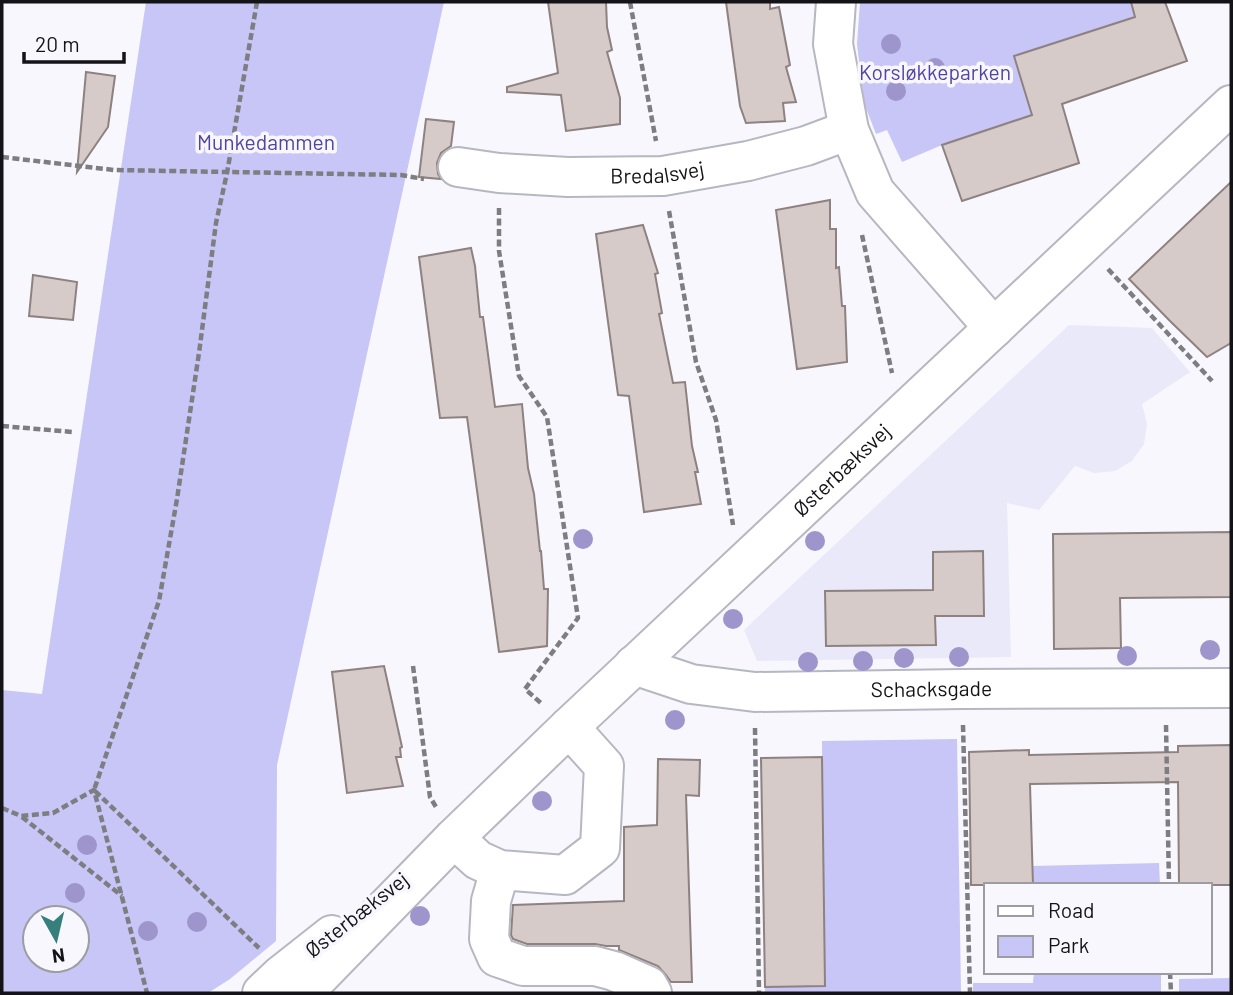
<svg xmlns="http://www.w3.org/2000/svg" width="1233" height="995" font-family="Barlow,sans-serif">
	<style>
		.built { fill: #e9e9fa }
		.green { fill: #c7c6f7; fill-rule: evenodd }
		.building { fill: #d7cbc9; stroke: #8d8280; stroke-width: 2 }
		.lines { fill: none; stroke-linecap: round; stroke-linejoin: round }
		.minor-casing { stroke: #b7b7c1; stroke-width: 42 }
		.path { stroke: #7e7d82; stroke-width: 4.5; stroke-dasharray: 7 3.5; stroke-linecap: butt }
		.minor { stroke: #fff; stroke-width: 38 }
		.tree { fill: #9d95cb }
		.labels { text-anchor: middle; stroke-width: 7; stroke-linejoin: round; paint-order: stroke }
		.park-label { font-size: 21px; fill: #5344a2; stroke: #f7f7fd }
		.street-label { font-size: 21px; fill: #141317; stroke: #f7f7fd }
	</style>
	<rect width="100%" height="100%" fill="#f7f7fd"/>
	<!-- built -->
	<polygon class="built" points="1069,325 1152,328 1190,372 1142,404 1147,424 1144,444 1132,461 1115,471 1094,473 1075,466 1039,510 1007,503 1011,657 757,661 744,630"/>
	<!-- green -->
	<g class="green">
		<path d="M146 2H444L277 765 276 941 230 979 208 993H2V690L42 694ZM35 918H77V960H35Z"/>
		<polygon points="860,2 1131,2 1135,17 1014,56 1032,115 942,145 902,162 887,130 876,134 864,103 857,44"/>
		<polygon points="957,739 961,993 765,993 765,987 825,986 822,741"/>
		<polygon points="1159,863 1160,885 1033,885 1032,866"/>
		<polygon points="1034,972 1161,972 1161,993 973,993 973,983 1033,983"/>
		<polygon points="1231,978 1231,993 1179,993 1179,979"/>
	</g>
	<!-- building -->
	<g class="building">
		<polygon points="548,2 606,2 607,27 612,50 607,52 620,98 620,124 566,131 561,95 507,92 507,87 558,73"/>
		<polygon points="726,2 770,2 770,9 779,7 790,65 786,67 796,102 783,103 785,121 746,123 740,106"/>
		<polygon points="1131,2 1165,2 1187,61 1062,104 1079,163 962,201 942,145 1032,115 1014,56 1135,17"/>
		<polygon points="86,72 115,76 108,127 77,172"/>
		<polygon points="426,119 454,122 451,146 441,153 437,163 438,174 441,179 419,177"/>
		<polygon points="1231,182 1231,343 1207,357 1171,322 1129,279"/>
		<polygon points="830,200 830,229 836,229 836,268 839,267 842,306 845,306 847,362 797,369 776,210"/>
		<polygon points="643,225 658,273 655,274 662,313 659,314 673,383 685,382 692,446 698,472 695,472 701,504 644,512 629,396 618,395 596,234"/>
		<polygon points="471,248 475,266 480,317 483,317 495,407 522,404 528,468 534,494 540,551 541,551 544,589 548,589 547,646 499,652 467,417 440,418 419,257"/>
		<polygon points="33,275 77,282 73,320 29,316"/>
		<polygon points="1231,532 1231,597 1120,598 1121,648 1054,649 1053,534"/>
		<polygon points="983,551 984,616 935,616 936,645 826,646 825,591 933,590 933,552"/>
		<polygon points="384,666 402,747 400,748 401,757 396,757 403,786 347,793 332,672"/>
		<polygon points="1231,745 1231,885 1179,885 1178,782 1030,784 1033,885 971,885 969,752 1029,750 1029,755 1178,752 1178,746"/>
		<polygon points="822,757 825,986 765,987 761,758"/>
		<polygon points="658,759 700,760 699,796 686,795 692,982 671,982 666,975 658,966 619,950 619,946 606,946 595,944 527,944 513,939 511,935 513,905 624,901 624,827 657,825"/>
	</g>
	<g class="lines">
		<!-- minor casing -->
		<g class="minor-casing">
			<g id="minor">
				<polyline points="836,2 833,44 849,130 875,192 994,328"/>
				<path id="s1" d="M458 167 499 173 568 177 663 176 748 161 806 146 849 130"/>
				<path id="s2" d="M634 665 691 684 755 692 962 689 1231 688"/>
				<polyline points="454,838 478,860 500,870 565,875 600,848 604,766 569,727"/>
				<polyline points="500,870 491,901 489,939 497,957 523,966 595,966 614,971 648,986 652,993"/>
				<polyline points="262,993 280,976 332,935"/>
				<path id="s3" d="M303 993 454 838 569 727 1231 105"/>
			</g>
		</g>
		<!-- path -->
		<g class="path">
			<polyline points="257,2 227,173 216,223 199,353 177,499 159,601 94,790 259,948"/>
			<polyline points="630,2 656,141"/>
			<polyline points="2,157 114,170 401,175 424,179"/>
			<polyline points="499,208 499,251 519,376 547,417 578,618 525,689 542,704"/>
			<polyline points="669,211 696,362 716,420 733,525"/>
			<polyline points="862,235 892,373"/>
			<polyline points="1108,269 1212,381"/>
			<polyline points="2,426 73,432"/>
			<polyline points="413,666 430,797 436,807"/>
			<polyline points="963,725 970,993"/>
			<polyline points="1166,725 1169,885"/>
			<polyline points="755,728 759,993"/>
			<polyline points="2,808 21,816 53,813 94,790 147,993"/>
			<polyline points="22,817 122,896"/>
			<polyline points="1170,972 1171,993"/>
		</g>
		<!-- minor -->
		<use href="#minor" class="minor"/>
	</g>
	<!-- trees -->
	<g class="tree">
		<circle cx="891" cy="44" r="10"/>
		<circle cx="935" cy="68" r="10"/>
		<circle cx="896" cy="91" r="10"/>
		<circle cx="583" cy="539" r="10"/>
		<circle cx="815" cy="541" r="10"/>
		<circle cx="733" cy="619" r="10"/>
		<circle cx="1210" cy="650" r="10"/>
		<circle cx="1127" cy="656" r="10"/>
		<circle cx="959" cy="657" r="10"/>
		<circle cx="904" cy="658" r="10"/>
		<circle cx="863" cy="661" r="10"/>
		<circle cx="808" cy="662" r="10"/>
		<circle cx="675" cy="720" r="10"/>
		<circle cx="542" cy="801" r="10"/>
		<circle cx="87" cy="845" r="10"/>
		<circle cx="75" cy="893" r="10"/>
		<circle cx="420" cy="916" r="10"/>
		<circle cx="197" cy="922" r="10"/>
		<circle cx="148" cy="931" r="10"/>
	</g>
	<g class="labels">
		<!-- park labels -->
		<g class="park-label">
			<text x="935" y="80">Korsløkkeparken</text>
			<text x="266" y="150">Munkedammen</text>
		</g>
		<!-- street labels -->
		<g class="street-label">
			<text dy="7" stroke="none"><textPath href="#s1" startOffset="200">Bredalsvej</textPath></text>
			<text dy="7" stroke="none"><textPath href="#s3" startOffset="751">Østerbæksvej</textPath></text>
			<text dy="7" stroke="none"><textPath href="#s2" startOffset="301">Schacksgade</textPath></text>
			<text transform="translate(357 915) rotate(-38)" y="7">Østerbæksvej</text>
		</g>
	</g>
	<!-- border -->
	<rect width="1233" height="995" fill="none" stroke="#141317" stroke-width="7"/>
	<!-- legend -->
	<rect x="984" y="883" width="228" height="91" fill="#f7f7fd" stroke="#9c9ca1" stroke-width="2"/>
	<rect x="998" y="906" width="35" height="10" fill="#ffffff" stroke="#9c9ca1" stroke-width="2"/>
	<text x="1048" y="918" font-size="21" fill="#141317">Road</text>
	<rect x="998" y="936" width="35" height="21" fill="#c7c6f7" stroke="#9c9ca1" stroke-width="2"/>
	<text x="1048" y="953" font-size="21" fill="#141317">Park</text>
	<!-- north arrow -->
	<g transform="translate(56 939) rotate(172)"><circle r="33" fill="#f7f7fd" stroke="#9c9ca1" stroke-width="2"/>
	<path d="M0-5L12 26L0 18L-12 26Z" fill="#367f7c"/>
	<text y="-10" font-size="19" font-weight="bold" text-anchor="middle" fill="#141317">N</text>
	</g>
	<!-- scale -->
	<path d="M24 52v10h100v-10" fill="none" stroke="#141317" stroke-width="3.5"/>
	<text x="35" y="52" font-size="21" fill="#141317" stroke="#f7f7fd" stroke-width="5" paint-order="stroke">20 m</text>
</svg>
